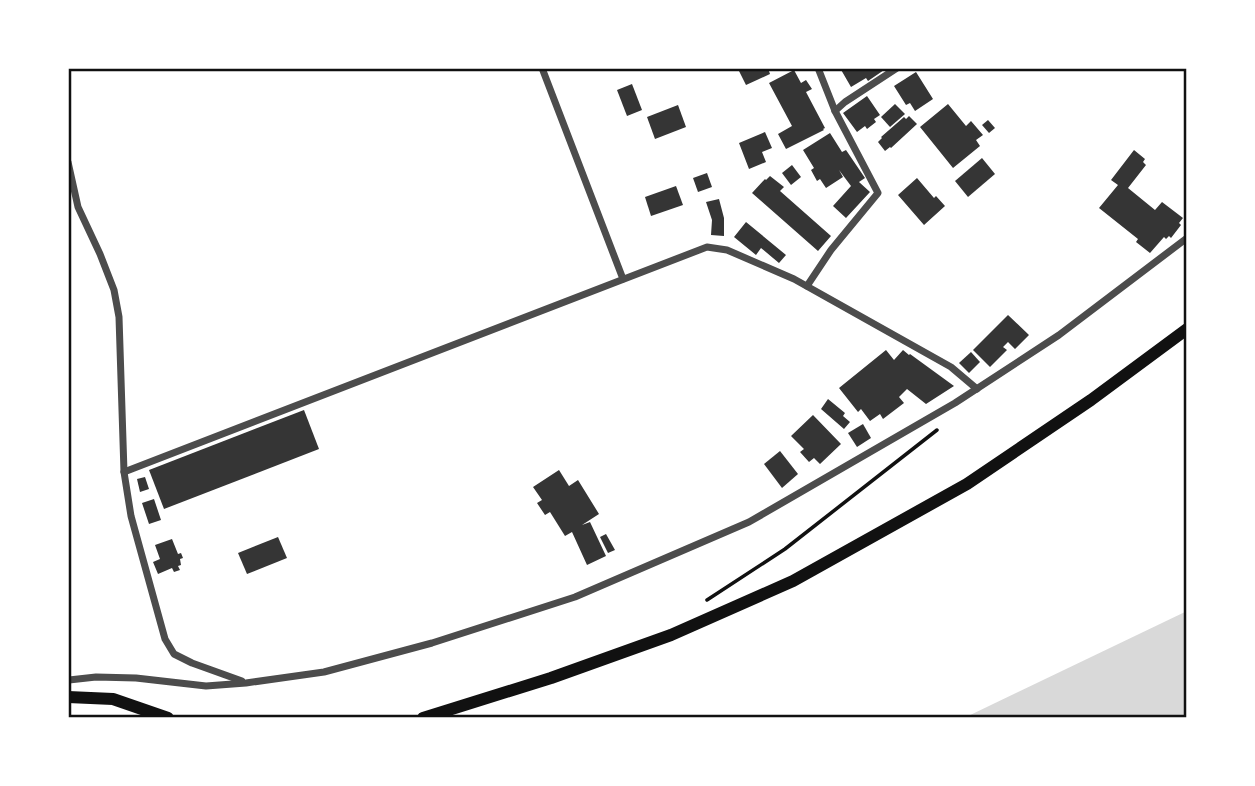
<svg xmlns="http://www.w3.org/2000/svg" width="1255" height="786" font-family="Poppins,sans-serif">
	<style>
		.water { fill: #d9d9d9 }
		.building { fill: #353535 }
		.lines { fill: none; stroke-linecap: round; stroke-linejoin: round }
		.path { stroke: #111; stroke-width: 3.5 }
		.minor { stroke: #4c4c4c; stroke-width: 7 }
		.secondary { stroke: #111; stroke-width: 12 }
		.neatline { fill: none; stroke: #111; stroke-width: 2.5 }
	</style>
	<rect width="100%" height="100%" fill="#fff"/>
	<!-- water -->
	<polygon class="water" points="1187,611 1187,718 964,718"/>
	<!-- building -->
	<g class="building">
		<polygon points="740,68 768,68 770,74 746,85 738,69"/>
		<polygon points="840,68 887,68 868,81 866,78 851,87"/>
		<polygon points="794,70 801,83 806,80 812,89 806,92 825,128 823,129 824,130 786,149 778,134 792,126 769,83"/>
		<polygon points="916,72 933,99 915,111 910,103 906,105 894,86"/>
		<polygon points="632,84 642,110 627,116 617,90"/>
		<polygon points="867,96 880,115 874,119 876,122 867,129 865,126 857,132 843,113"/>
		<polygon points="895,104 905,114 890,127 881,117"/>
		<polygon points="948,104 966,126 971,121 983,135 976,140 980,146 953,168 920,127"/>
		<polygon points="678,105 686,127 655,139 647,117"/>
		<polygon points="909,116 917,124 891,148 890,147 885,151 878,142 882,138 881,137 904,117 906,119"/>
		<polygon points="988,120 995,128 989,133 982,125"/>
		<polygon points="765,132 772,148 762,152 766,162 749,169 739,143"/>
		<polygon points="830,133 842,152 846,150 865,178 859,182 870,192 846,218 833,206 851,186 839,170 843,177 826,188 820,179 817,181 811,170 814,168 803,150"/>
		<polygon points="1134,150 1145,159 1143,162 1146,165 1128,188 1155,210 1162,202 1183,218 1179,223 1181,225 1171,238 1169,236 1166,239 1164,237 1150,253 1136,242 1138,239 1099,208 1118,185 1111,180"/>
		<polygon points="982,158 995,174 968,197 955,181"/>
		<polygon points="792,165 801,177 791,185 782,173"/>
		<polygon points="707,173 712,187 698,192 693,178"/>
		<polygon points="770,176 784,187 780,191 831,236 818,251 752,193 765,179 766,180"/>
		<polygon points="917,178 934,198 936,196 945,206 924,225 898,195"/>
		<polygon points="676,186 683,205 651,216 645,197"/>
		<polygon points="719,199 724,218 724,236 711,235 712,220 706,202"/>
		<polygon points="746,222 786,255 779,263 761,248 756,255 734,237"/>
		<polygon points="1008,315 1029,335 1015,349 1008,342 1003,347 1007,350 990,367 973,350"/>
		<polygon points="886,350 894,360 903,350 909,355 910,354 954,386 926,404 907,389 899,397 904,403 883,419 880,414 870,421 861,409 858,412 839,388"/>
		<polygon points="971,352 980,362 969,373 959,363"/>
		<polygon points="828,399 845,413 843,416 850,422 844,429 821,409"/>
		<polygon points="304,410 319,449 164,509 149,470"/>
		<polygon points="813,415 841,444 820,464 814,458 809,462 800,452 804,449 791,436"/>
		<polygon points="863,424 871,438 857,447 848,433"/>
		<polygon points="780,451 798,474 782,488 764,464"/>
		<polygon points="559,470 569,486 578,480 599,514 582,525 590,522 606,556 587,565 572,532 565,536 550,512 545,515 537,503 542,500 533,487"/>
		<polygon points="145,477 149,489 140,492 137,479"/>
		<polygon points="154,499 161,520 149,524 142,503"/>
		<polygon points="606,534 615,550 608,553 600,537"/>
		<polygon points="278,537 287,558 247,574 238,553"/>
		<polygon points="172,539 178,554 181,553 183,558 180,559 181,565 178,566 180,570 174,572 172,568 158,574 153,562 160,559 155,545"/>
	</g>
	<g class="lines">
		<!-- path -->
		<polyline class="path" points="707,600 785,549 937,430"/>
		<!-- minor -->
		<g class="minor">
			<polyline points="542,68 623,279"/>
			<polyline points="835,111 845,102 897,68"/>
			<polyline points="68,162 78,207 100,254 114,290 119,317 124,472 131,516 165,639 174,654 192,663 242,681"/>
			<polyline points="807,286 831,250 878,193 835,111 818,68"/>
			<polyline points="124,472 707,247 727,250 794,279 951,367 977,389"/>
			<polyline points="69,680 96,677 136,678 206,686 246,683 324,672 432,643 575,597 749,522 955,403 1059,335 1187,238"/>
		</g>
		<!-- secondary -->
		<g class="secondary">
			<polyline points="68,697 113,699 168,718"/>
			<polyline points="423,718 551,678 671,635 793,581 967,484 1091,400 1187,329"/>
		</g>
	</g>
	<!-- border -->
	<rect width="1255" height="786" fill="none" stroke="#ffffff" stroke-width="140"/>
	<rect x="70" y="70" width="1115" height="646" class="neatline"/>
</svg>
